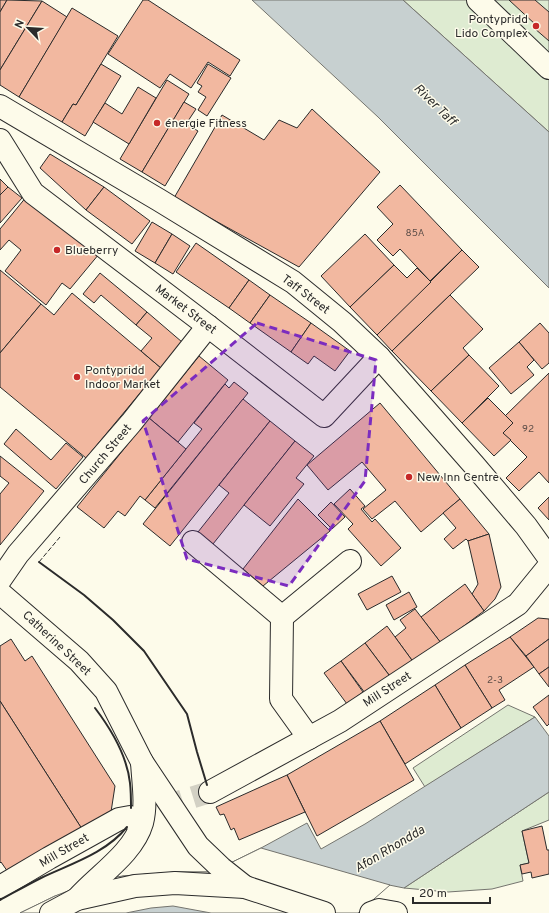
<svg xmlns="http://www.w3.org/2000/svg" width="549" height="913" font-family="Overpass,sans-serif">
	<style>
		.green { fill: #deebd1; stroke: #74746e }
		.water { fill: #c7d0d0; stroke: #74746e }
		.pier { fill: #fdfbea; stroke: #74746e }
		.building { fill: #f2b8a0; stroke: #2b2b2b }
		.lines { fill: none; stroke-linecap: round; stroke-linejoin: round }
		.minor-tunnel { stroke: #d3d1c4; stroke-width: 22; stroke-dasharray: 22 11; stroke-linecap: butt }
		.minor-casing { stroke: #2b2b2b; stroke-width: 24 }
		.major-casing { stroke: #2b2b2b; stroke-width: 24 }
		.minor { stroke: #fdfbea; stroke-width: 22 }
		.major { stroke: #fdfbea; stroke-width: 22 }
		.fence { stroke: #2b2b2b; stroke-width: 1; stroke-dasharray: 5 2; stroke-linecap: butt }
		.wall { stroke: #2b2b2b; stroke-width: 2 }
		.marked { fill: #7b2cbf; fill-opacity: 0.2; stroke: #7b2cbf; stroke-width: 3; stroke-dasharray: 8 5; stroke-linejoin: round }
		.poi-dot { fill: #c62828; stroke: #fdfbea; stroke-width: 1.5 }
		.labels { text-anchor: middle; stroke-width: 3; stroke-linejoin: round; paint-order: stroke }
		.number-label { font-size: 10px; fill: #5d4e48 }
		.poi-label { font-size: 12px; fill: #2b2b2b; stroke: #fdfbea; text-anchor: start }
		.street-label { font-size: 12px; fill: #2b2b2b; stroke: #fdfbea }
		.water-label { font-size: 13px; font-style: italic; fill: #2b2b2b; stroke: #fdfbea }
	</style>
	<rect width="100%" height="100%" fill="#fdfbea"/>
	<!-- green -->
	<g class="green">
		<polygon points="403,0 549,0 549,132"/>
		<polygon points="508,705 535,717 425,787 413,768"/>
		<polygon points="549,792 549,820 522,831 529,863 520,865 523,881 492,889 448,892 404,888"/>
	</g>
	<!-- water -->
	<g class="water">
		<polygon points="252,0 403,0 549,132 549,288 378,117"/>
		<polygon points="535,717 549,736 549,792 404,888 389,885 358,913 20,913 55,896 123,876 176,872 212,872 261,848 307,823 321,849 365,824"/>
	</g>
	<!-- pier -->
	<polygon class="pier" points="261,848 390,885 358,913 211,913 173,906 151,908 126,913 20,913 55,896 96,880 123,876 176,872 212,872"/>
	<!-- building -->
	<g class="building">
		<polygon points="0,0 7,0 0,12"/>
		<polygon points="7,0 42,1 0,70 0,12"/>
		<polygon points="143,0 148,0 240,60 230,76 208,62 191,88 170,74 160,88 108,54"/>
		<polygon points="509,0 535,0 549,12 549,41 534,28 536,25"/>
		<polygon points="42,1 67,17 19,97 0,85 0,70"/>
		<polygon points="72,8 118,36 76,105 73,104 62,122 19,97"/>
		<polygon points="101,64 121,76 85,136 62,122 73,104 76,105"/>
		<polygon points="208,64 231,78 207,116 198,110 206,97 198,92 202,86 197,83"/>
		<polygon points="167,80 189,94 142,172 120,159"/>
		<polygon points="138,87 156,98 129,144 93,122 105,103 122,114"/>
		<polygon points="184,102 196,109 186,124 198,131 165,186 142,172"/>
		<polygon points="312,109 380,172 299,267 174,198 222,115 264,140 279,120 297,128"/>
		<polygon points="50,154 104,187 86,210 40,168"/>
		<polygon points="0,179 8,187 0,195"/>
		<polygon points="400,185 462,250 430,281 400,249 393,256 377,240 393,224 377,207"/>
		<polygon points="8,187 22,198 0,223 0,195"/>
		<polygon points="104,187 150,221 132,244 86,210"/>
		<polygon points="27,196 99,254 70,289 62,283 46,305 5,271 21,250 9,240 0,250 0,229"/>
		<polygon points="152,222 172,234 155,263 135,251"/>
		<polygon points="172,234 190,246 173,274 155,263"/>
		<polygon points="365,234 394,265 350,307 321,276"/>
		<polygon points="196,243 249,280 229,308 176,272"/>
		<polygon points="462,250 479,267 392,351 377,335"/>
		<polygon points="394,265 407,278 417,268 431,282 377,335 350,307"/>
		<polygon points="0,270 41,304 0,353"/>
		<polygon points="100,273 147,312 136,325 101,295 94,303 83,294"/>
		<polygon points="249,280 270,295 250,323 229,308"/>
		<polygon points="72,293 161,368 86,458 0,387 0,353 41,304 54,315"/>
		<polygon points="270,295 311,323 291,352 250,323"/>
		<polygon points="450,295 483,329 463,348 469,355 431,391 392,351"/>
		<polygon points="147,312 182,342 161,368 141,351 152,338 136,325"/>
		<polygon points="311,323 350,351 335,371 314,356 308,364 291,352"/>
		<polygon points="540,323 549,333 549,363 542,369 519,342"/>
		<polygon points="519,342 534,360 527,367 534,375 511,394 489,368"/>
		<polygon points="469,355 499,386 462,423 431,391"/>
		<polygon points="199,356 228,380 178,442 149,418"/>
		<polygon points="549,373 549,483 539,472 519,491 506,478 527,457 503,433 513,423 505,416"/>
		<polygon points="234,382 248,393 155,508 145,500 202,429 194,423 225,384 229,388"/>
		<polygon points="488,398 513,423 503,433 511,440 494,456 462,423"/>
		<polygon points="243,399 270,421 170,546 143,524"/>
		<polygon points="380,403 460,499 421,532 395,501 372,519 363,509 386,490 362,462 328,490 307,465"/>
		<polygon points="149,418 186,449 145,500 140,496 125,516 118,511 104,528 77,507"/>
		<polygon points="270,421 295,441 213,544 198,532 229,493 219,485"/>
		<polygon points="16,429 51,460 66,443 83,457 56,489 4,444"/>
		<polygon points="295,441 314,456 296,478 304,484 270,526 244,505"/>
		<polygon points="0,456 44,491 0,545 0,494 9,483 0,476"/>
		<polygon points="350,489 365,506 361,509 372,522 375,519 401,548 381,566 348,529 353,524 334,504"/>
		<polygon points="549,497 549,520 538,508"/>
		<polygon points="298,499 330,531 263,586 243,569"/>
		<polygon points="460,499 489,534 468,541 466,539 453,549 444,539 456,528 443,513"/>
		<polygon points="331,502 345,517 332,529 318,515"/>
		<polygon points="489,534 501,587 495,599 484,611 472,594 478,584 468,541"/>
		<polygon points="392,576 401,592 367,610 358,594"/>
		<polygon points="465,584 484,611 441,643 421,617"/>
		<polygon points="409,592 417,607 394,620 386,605"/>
		<polygon points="415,609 441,643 414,663 395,637 406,628 400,620"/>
		<polygon points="538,618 549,619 549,639 526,656 510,637"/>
		<polygon points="387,626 414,663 392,679 365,643"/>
		<polygon points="510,637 534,667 499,690 505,700 492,708 465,665"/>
		<polygon points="11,639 25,661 32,656 115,786 111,812 82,829 0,701 0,646"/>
		<polygon points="549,639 549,667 539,674 526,656"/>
		<polygon points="365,643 392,679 368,697 341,661"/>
		<polygon points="341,661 363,692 347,704 324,673"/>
		<polygon points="465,665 492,708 461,728 435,685"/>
		<polygon points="549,667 549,687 539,674"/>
		<polygon points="435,685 461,728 405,764 380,721"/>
		<polygon points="549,695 549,724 547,726 533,707"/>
		<polygon points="0,701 82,829 10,875 1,862 0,863"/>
		<polygon points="380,721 414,780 317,836 287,775"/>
		<polygon points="287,775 305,812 239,840 234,828 231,830 224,814 220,815 216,807"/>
		<polygon points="542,826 547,850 549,850 549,874 532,878 531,872 522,874 520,865 529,863 522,831"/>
	</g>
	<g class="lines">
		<!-- minor-tunnel -->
		<polyline class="minor-tunnel" points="130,817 210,792"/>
		<!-- minor casing -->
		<g class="minor-casing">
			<g id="minor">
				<polyline points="478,0 549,68"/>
				<polyline points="0,106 159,200 293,282 342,322 379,357 474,465 526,526 549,558"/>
				<polyline points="0,140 33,193 208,326 324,416 379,357"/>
				<polyline points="193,542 282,617 350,561"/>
				<polyline points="0,580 18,554 131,423 208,326"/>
				<polyline points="282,617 281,699 309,738"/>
				<polyline points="210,792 340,721 518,604 549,566"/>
				<polyline points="0,887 49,858 119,819 130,817"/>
			</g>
		</g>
		<!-- major casing -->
		<g class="major-casing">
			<g id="major">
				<polyline points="0,593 79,661 106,691 142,762 198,846 221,868 245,887"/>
				<path d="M77 899C97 876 133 854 142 823 147 804 143 781 142 762"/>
				<polyline points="51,913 77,899 135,886 175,883 245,887 324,913"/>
				<polyline points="371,913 379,910 396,913"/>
			</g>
		</g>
		<!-- minor -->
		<use href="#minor" class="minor"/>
		<!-- major -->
		<use href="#major" class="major"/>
		<!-- fence -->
		<polyline class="fence" points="39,562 60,537"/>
		<!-- wall -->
		<g class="wall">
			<polyline points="39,562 84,595 113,620 144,651 187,714 197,752 207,785"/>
			<path d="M95 708C111 729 127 756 130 783 131 792 131 800 131 808"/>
			<path d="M0 900C13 893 27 885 41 878 70 864 105 854 127 827"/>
		</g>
	</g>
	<!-- marked area -->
	<path class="marked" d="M257 323 376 360 365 481 289 586 187 559 143 421Z"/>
	<!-- markers -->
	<g class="poi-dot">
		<circle cx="536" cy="26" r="4"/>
		<circle cx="157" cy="123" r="4"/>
		<circle cx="57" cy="250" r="4"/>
		<circle cx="77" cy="377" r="4"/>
		<circle cx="409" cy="477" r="4"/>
	</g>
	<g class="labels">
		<!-- number labels -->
		<g class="number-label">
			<text x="415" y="236">85A</text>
			<text x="528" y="432">92</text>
			<text x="495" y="683">2-3</text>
		</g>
		<!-- poi labels -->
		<g class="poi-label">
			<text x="528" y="23" text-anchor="end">Pontypridd<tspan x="528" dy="14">Lido Complex</tspan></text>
			<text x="165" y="127">énergie Fitness</text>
			<text x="65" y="254">Blueberry</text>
			<text x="85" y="374">Pontypridd<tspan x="85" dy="14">Indoor Market</tspan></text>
			<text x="417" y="481">New Inn Centre</text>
		</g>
		<!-- street labels -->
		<g class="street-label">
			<text transform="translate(306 294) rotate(37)" y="4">Taff Street</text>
			<text transform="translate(186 309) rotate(37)" y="4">Market Street</text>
			<text transform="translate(105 454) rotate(-50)" y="4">Church Street</text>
			<text transform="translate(57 643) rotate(43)" y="4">Catherine Street</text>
			<text transform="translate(387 689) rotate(-33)" y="4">Mill Street</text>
			<text transform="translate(64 850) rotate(-30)" y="4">Mill Street</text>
		</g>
		<!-- water labels -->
		<g class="water-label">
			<text transform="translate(436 104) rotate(44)" y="5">River Taff</text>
			<text transform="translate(389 848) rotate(-31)" y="5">Afon Rhondda</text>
		</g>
	</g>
	<!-- north arrow -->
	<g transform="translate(28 28) rotate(295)" stroke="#fdfbea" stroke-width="3" paint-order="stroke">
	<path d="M0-3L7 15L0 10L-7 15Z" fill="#2b2b2b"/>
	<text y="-6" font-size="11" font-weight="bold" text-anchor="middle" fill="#2b2b2b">N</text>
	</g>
	<!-- scale -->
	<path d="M413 897v6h77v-6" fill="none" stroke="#2b2b2b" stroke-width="2"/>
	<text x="419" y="897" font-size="12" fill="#2b2b2b" stroke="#fdfbea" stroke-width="3" paint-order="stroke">20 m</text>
</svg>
